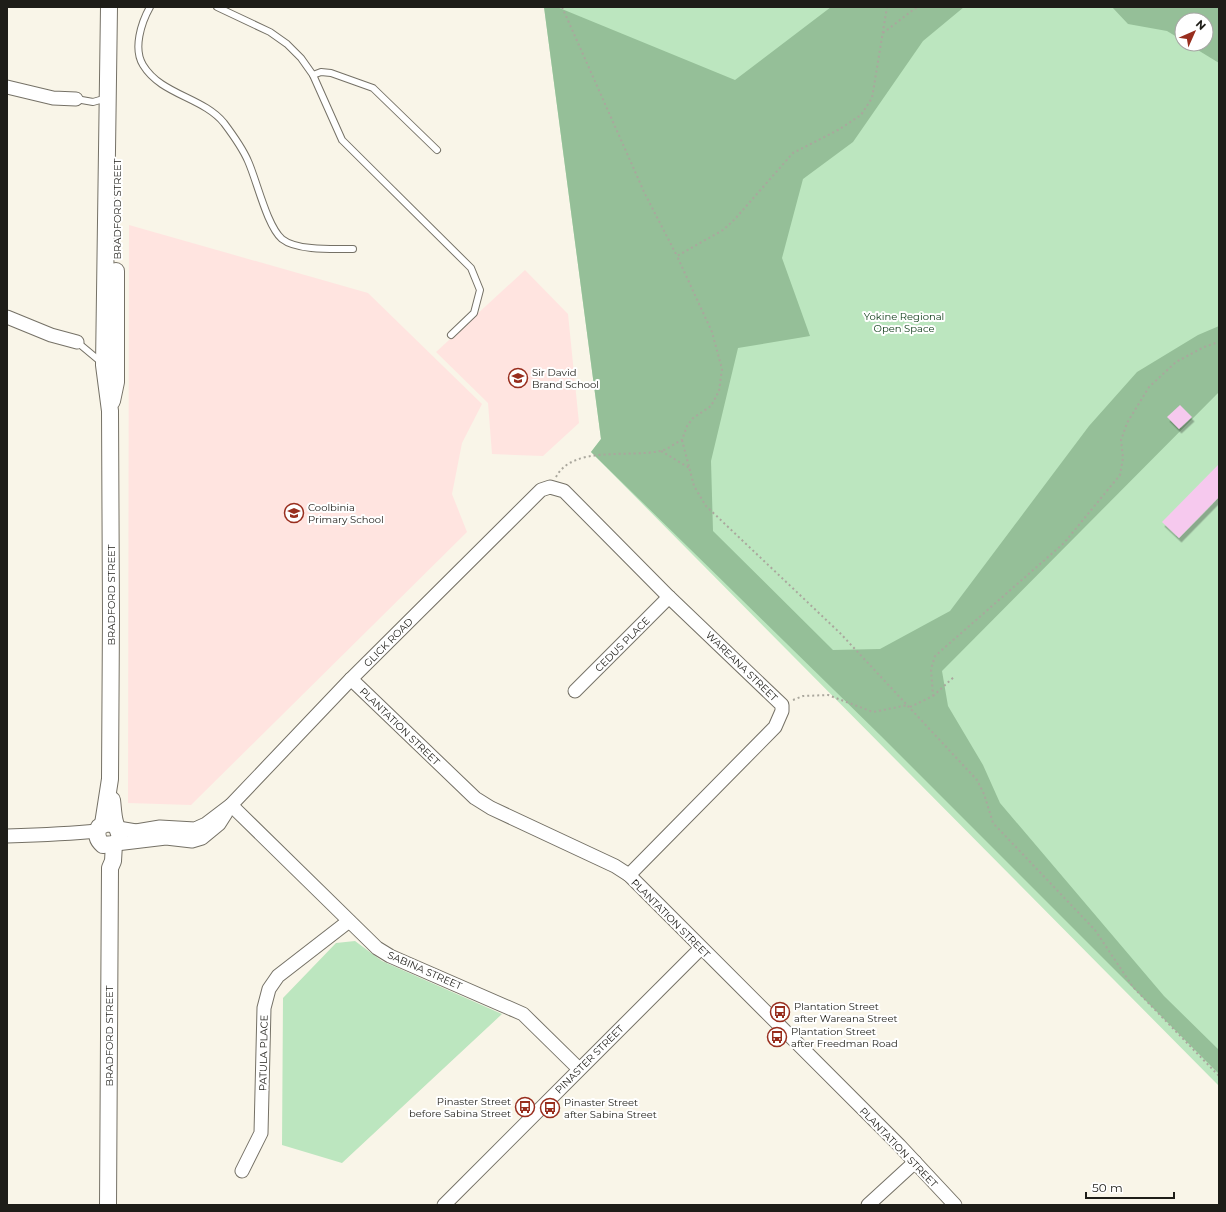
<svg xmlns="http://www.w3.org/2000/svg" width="1226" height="1212" font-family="Montserrat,sans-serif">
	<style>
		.education { fill: #ffe4e0 }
		.green { fill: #bce6bf; fill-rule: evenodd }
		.forest { fill: #95bf98 }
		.building { fill: #f6c9ee; filter: url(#shadow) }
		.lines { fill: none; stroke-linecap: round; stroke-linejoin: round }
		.service-casing { stroke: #757166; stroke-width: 8 }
		.minor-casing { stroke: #757166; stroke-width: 15 }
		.tertiary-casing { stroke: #757166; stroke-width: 18 }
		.path { stroke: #aaa79d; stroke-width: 2; stroke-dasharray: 2 3; stroke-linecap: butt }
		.service { stroke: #fff; stroke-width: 6 }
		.minor { stroke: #fff; stroke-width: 13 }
		.tertiary { stroke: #fff; stroke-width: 16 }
		.labels { text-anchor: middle; stroke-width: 4; stroke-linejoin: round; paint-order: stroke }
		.street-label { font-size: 10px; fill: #1e1d18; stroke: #fff }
		.park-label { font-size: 10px; fill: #093813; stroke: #fff }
		.poi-label { font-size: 10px; fill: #1e1d18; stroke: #fff; text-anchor: start }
	</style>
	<defs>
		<filter id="shadow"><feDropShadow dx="2.5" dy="4.5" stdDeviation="0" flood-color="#0004"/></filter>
	</defs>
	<rect width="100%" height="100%" fill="#f9f5e8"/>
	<!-- education -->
	<g class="education">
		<polygon points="129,225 368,293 482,404 462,443 452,494 467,532 191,805 128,803"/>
		<polygon points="525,270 568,314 579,423 543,456 492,454 488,403 436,352"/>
	</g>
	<!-- green -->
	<g class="green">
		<path d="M544 7H1219V1086L591 452 601 439ZM1182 20H1206V44H1182Z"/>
		<polygon points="355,941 382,961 502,1014 342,1163 282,1145 283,998 336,943"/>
	</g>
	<!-- forest -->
	<g class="forest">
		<polygon points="544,7 557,7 735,80 831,7 964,7 923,41 853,142 803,179 782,258 810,336 738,348 711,461 713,531 833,650 880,649 950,611 1089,426 1137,372 1198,335 1219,326 1219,392 942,671 948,706 983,765 1000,803 1164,996 1219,1050 1219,1074 881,736 591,452 601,439"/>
		<polygon points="1112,7 1219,7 1219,63 1188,44 1206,44 1206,20 1182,20 1182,40 1167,31 1128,24"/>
	</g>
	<!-- building -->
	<g class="building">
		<polygon points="1180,405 1192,417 1179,429 1167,417"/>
		<polygon points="1219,464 1219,497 1179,538 1162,522"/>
	</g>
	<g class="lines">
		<!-- service casing -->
		<g class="service-casing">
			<g id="service">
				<path d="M150 7C141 23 133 49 143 65 161 95 203 97 224 123 233 135 242 147 248 161 257 181 267 226 282 239 297 251 334 249 353 249"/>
				<polyline points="217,7 270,32 287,44 301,58 313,75 342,140 471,268 480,290 474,313 451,335"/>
				<polyline points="313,75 321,72 331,73 373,88 437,150"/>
				<polyline points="76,99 93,102 107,98"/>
				<polyline points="77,342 101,362"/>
			</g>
		</g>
		<!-- minor casing -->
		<g class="minor-casing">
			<g id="minor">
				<polyline points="7,87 53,98 76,99"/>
				<polyline points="7,317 51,335 77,342"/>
				<polyline points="351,679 475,798 491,808 615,866 629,875 899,1145 955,1205"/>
				<polyline points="575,691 669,597"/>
				<polyline points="231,805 377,948 390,956 523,1014 579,1069"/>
				<polyline points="118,828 136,831 160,827 195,829 206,824 231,805 351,679 541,490 550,487 564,491 669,597 782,705 782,711 775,727 629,875"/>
				<path d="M7 836C38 835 67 834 97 831"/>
				<polyline points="116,844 166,838 192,841 202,838 219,824 226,813"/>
				<polyline points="242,1171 261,1133 264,1008 269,989 278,976 349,921"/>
				<polyline points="444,1205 701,948"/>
				<polyline points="868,1205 915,1162"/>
			</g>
		</g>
		<!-- tertiary casing -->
		<g class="tertiary-casing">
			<g id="tertiary">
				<polyline points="112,401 116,382 116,271"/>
				<path d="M112 800C113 807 113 815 115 822 117 831 124 837 114 844L103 845C97 840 96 834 99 827L107 823 115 825"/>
				<polyline points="103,824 110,779 111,617 110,411 104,365 109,7"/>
				<polyline points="108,1205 110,868 113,861 114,844"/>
			</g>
		</g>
		<!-- path -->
		<g class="path">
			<polyline points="562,7 645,194 677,256"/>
			<polyline points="883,33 917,7"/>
			<polyline points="682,440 694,486 706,506 840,633 977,780 984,794 993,823 1095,930 1133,987 1219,1076"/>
			<polyline points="661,451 691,469"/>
			<path d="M556 477C573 445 629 458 660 451 667 450 675 443 682 440L687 426 693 418 711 406 719 391 722 369 712 332 677 256 723 230 734 220 793 153 838 130 861 115 872 98 887 7"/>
			<polyline points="933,696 955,676"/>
			<polyline points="793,700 803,696 828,695 873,712 908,705"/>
			<polyline points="910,707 933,696 931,669 935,656 1064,543 1120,475 1123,458 1121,440 1127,423 1149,387 1176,362 1204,347 1219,342"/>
		</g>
		<!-- service -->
		<use href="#service" class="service"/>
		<!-- minor -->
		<use href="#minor" class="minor"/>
		<!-- tertiary -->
		<use href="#tertiary" class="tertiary"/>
	</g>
	<!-- icons -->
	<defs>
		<g id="school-ring" transform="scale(1)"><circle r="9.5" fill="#fff" stroke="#982e1e" stroke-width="1.5"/><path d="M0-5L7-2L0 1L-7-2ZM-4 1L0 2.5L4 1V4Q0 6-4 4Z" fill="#982e1e"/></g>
		<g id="bus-ring" transform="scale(1)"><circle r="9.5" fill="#fff" stroke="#982e1e" stroke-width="1.5"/><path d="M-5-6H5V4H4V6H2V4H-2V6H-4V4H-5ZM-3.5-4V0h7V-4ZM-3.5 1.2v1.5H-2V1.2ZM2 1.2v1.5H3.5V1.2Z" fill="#982e1e"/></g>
	</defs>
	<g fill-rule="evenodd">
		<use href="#school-ring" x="518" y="378"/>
		<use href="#school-ring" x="294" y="513"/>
		<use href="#bus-ring" x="780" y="1012"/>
		<use href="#bus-ring" x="777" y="1037"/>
		<use href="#bus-ring" x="525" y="1107"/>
		<use href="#bus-ring" x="550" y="1108"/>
	</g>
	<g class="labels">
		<!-- street labels -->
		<g class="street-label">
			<text transform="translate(117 209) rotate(-90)" y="4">BRADFORD STREET</text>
			<text transform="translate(111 595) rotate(-90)" y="4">BRADFORD STREET</text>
			<text transform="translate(388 642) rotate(-45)" y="4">GLICK ROAD</text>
			<text transform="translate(622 644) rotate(-45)" y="4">CEDUS PLACE</text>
			<text transform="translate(742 666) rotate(44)" y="4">WAREANA STREET</text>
			<text transform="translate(400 726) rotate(44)" y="4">PLANTATION STREET</text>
			<text transform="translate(671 918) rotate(45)" y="4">PLANTATION STREET</text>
			<text transform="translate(425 970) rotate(24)" y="4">SABINA STREET</text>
			<text transform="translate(109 1036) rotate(-90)" y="4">BRADFORD STREET</text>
			<text transform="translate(263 1053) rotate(-89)" y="4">PATULA PLACE</text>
			<text transform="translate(589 1059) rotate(-45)" y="4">PINASTER STREET</text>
			<text transform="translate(899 1147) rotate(46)" y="4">PLANTATION STREET</text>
		</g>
		<!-- park labels -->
		<g class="park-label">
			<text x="904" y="320">Yokine Regional<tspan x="904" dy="12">Open Space</tspan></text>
		</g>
		<!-- poi labels -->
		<g class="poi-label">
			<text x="532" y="376">Sir David<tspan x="532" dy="12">Brand School</tspan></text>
			<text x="308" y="511">Coolbinia<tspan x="308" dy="12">Primary School</tspan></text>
			<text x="794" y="1010">Plantation Street<tspan x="794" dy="12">after Wareana Street</tspan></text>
			<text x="791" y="1035">Plantation Street<tspan x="791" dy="12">after Freedman Road</tspan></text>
			<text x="511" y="1105" text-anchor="end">Pinaster Street<tspan x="511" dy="12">before Sabina Street</tspan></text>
			<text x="564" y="1106">Pinaster Street<tspan x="564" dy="12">after Sabina Street</tspan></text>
		</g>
	</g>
	<!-- border -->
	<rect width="1226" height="1212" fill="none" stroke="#1e1d18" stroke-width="16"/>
	<!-- north arrow -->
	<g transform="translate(1194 32) rotate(45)"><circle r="19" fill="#ffffff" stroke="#a5a5a3"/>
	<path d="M0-3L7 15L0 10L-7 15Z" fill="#982e1e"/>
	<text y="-6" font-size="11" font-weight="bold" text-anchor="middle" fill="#1e1d18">N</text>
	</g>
	<!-- scale -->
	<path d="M1086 1192v6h88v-6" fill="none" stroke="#1e1d18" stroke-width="2"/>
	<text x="1092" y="1192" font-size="12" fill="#1e1d18" stroke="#ffffff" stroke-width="3" paint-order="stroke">50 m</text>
</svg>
